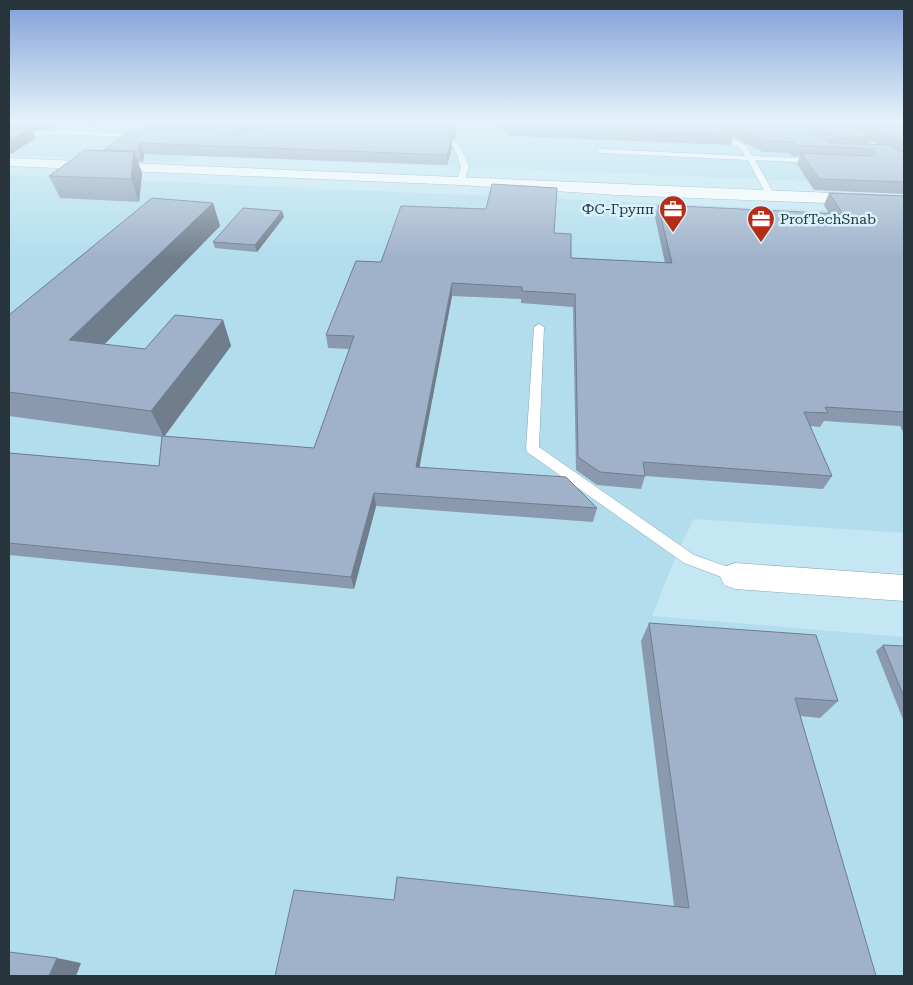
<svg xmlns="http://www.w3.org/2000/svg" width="913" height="985" font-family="'Roboto Serif',serif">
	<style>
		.built { fill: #b2dded }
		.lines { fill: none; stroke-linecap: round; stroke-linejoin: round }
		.service-casing { stroke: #83a4b0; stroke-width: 1 }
		.minor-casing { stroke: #83a4b0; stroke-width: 1 }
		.service { fill: #fff; fill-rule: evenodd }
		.minor { fill: #fff; fill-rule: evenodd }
		.wall { fill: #8a99ae; fill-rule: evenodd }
		.shaded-wall { fill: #707d8d }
		.building { fill: #a0b2ca; stroke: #707d8d }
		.labels { text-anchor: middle; stroke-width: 5; stroke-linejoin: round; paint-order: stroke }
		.far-poi-label { font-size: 14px; fill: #28363b; stroke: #d8f3fe; text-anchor: end }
	</style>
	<rect width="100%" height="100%" fill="#c5e7f4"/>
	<!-- built -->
	<g class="built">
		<polygon points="9,121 904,121 904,185 194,156 181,162 9,155"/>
		<polygon points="9,175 904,214 904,533 694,519 678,551 652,616 904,637 904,976 9,976"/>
	</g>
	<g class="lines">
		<!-- service casing -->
		<g class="service-casing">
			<g id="service">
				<polygon points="121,121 136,121 91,130 88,128"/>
				<polygon points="263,121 270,121 283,134 269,136 269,134 275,133"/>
				<polygon points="410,121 418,121 459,145 469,166 464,183 457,181 461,166 454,147"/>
				<polygon points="690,121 698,121 746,146 752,156 817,159 821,161 817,163 755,160 775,196 771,198 767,196 748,160 600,153 597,151 600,149 745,156 741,148"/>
				<polygon points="63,130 140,134 143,136 140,138 63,134 9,138 9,134"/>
				<polygon points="539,324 544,327 539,447 694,555 740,571 743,576 740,581 735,582 684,563 527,452 526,449 534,327"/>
			</g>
		</g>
		<!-- minor casing -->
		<g class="minor-casing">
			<g id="minor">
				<polygon points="9,158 904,196 904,206 617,195 461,185 9,166"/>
				<polygon points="735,563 904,575 904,601 735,589 724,585 720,576 724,567"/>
			</g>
		</g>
		<!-- service -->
		<use href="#service" class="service"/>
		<!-- minor -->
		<use href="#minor" class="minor"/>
	</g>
	<!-- wall -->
	<g class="wall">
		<polygon points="272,121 459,121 454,140 452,139 452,148 447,165 144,154 143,162 138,162 142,173 139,202 60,198 49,176 104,151 104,150 143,129 141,122 270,128 277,126"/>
		<path d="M488 121H904V195V194L814 190 797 164 800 156H792L790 153 763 152 733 137 731 145 512 136ZM870 141 879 145 869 144Z"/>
		<polygon points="829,193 904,196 904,434 900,426 824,421 820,427 810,426 832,476 823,489 645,476 641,489 597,485 576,470 573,307 521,303 521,299 452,296 419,467 597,508 593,522 376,506 354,589 9,555 9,453 159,466 162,437 9,416 9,315 213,203 220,226 105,344 145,349 223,320 231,346 164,436 314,448 349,349 328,348 326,335 381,262 554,233 571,258 665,263 655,217 658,205 829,214 824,205"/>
		<polygon points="284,217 257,252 215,248 213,242"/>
		<polygon points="649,623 838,701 820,718 800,716 876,976 394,900 674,906 641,641"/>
		<polygon points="883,645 904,646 904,722 876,651"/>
	</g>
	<!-- shaded-wall -->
	<g class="shaded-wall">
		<polygon points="14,121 62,121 50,129 32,130 36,138 11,154 9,149 9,122"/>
		<polygon points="84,121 112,121 86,127"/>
		<polygon points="269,121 271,132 240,136 237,126"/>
		<polygon points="456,121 459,121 454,140 454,130"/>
		<polygon points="452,137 452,148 447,165 447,155"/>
		<polygon points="140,143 144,154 143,162 139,151"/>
		<polygon points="134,152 142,173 139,202 131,179"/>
		<polygon points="213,203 220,226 83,366 69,340"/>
		<polygon points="282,211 284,217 257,252 255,245"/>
		<polygon points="452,283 452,296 417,480 416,467"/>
		<polygon points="223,320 231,346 164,437 151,411"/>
		<polygon points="374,493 376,506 354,589 351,577"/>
		<polygon points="57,958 81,963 76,976 49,976"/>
	</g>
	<!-- building -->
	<g class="building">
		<polygon points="141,121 269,121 237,126 141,122"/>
		<polygon points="280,121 424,121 452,137 447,155 140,143 139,151 104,150 131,129 237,133 281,126 283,124"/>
		<polygon points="439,121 456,121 454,130"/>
		<polygon points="505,121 709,121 734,134 513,126"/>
		<polygon points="726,121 788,121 831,143 890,145 904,153 904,182 819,179 801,153 870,156 876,153 871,149 796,145 794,142 767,141"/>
		<polygon points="805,121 836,121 872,137 835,137"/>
		<polygon points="854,121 904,121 904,143"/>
		<polygon points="31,128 9,141 9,129"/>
		<polygon points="85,150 134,152 131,179 49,176"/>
		<polygon points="492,184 557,188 554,233 571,234 571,258 672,263 658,205 843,214 829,193 904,196 904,412 825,407 828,413 804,412 832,476 643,462 645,476 600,472 578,457 575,294 522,291 522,287 452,283 416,467 566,477 597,508 374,493 351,577 9,543 9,453 159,466 162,436 314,448 354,336 326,335 356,261 381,262 401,206 486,209"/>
		<polygon points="152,198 213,203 69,340 145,349 175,315 223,320 151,411 9,392 9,315"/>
		<polygon points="243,208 282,211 255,245 213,242"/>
		<polygon points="649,623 816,635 838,701 795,698 876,976 275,976 294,890 394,900 397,877 689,908"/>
		<polygon points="883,645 904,646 904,697"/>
		<polygon points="9,952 57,958 49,976 9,976"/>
	</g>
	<!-- sky -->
	<linearGradient id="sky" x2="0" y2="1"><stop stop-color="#819fd7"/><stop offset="0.47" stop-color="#e5f4fa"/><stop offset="1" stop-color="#e5f4fa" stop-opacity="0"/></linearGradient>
	<rect width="913" height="259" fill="url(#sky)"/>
	<!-- icons -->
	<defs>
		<g id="office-pin" transform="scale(1.4375)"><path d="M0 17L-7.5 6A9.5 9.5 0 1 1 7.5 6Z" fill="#b82b17" stroke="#d8f3fe"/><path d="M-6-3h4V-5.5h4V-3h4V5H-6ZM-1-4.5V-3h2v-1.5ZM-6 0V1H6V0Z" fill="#fff"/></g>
	</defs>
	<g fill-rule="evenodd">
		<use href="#office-pin" x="673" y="209"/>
		<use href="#office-pin" x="761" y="219"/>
	</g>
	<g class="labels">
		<!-- far-poi labels -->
		<g class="far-poi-label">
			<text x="654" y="214">ФС-Групп</text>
			<text x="780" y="224" text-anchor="start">ProfTechSnab</text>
		</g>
	</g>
	<!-- border -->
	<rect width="913" height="985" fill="none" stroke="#28363b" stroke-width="20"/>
</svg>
